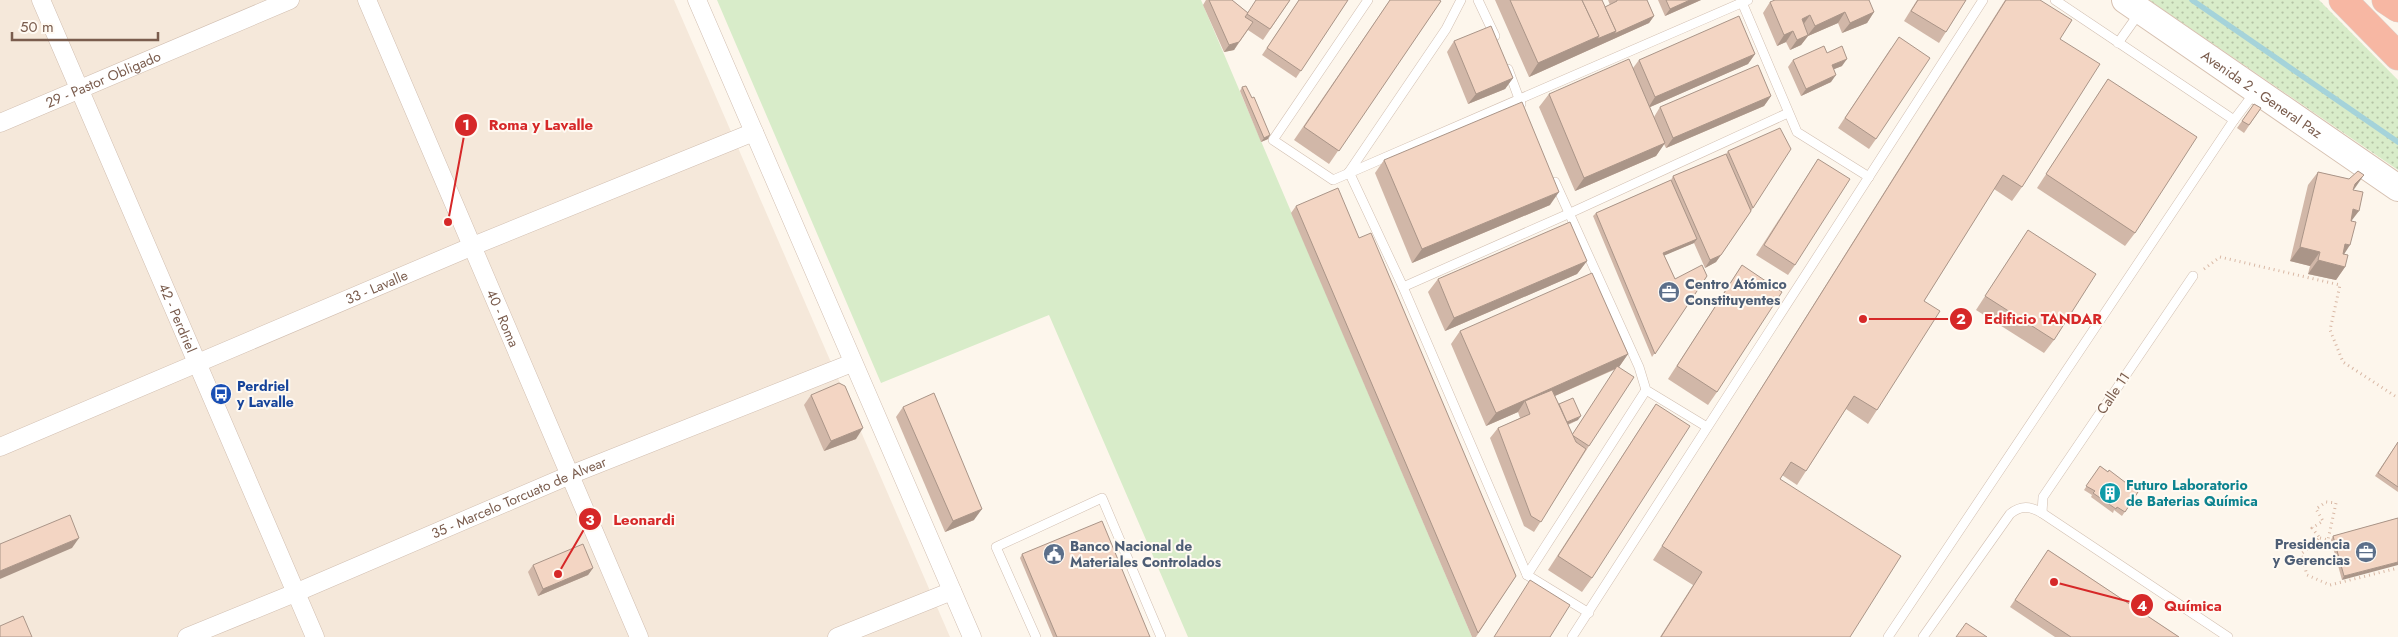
<svg xmlns="http://www.w3.org/2000/svg" width="2398" height="637" font-family="Jost,sans-serif">
	<style>
		.residential { fill: #f5e8da }
		.grass { fill: url(#grass-dots) }
		.park { fill: #d8ecc9 }
		.lines { fill: none; stroke-linecap: round; stroke-linejoin: round }
		.stream { stroke: #a5d3da; stroke-width: 5.5 }
		.lane-casing { stroke: #d1beb0; stroke-width: 10 }
		.street-casing { stroke: #d1beb0; stroke-width: 19 }
		.secondary-casing { stroke: #d6c0b0; stroke-width: 28 }
		.highway-casing { stroke: #dad1cd; stroke-width: 29 }
		.path { stroke: #d9b8a5; stroke-width: 3; stroke-dasharray: 1 4; stroke-linecap: butt }
		.lane { stroke: #fff; stroke-width: 9 }
		.street { stroke: #fff; stroke-width: 18 }
		.secondary { stroke: #fff; stroke-width: 26 }
		.highway { stroke: #f7b7a3; stroke-width: 28 }
		.wall { fill: #d1b7a8; fill-rule: evenodd }
		.shaded-wall { fill: #aa9588 }
		.building { fill: #f3d5c3; stroke: #aa9588 }
		.labels { text-anchor: middle; stroke-width: 4; stroke-linejoin: round; paint-order: stroke }
		.street-label { font-size: 14px; fill: #7a5c4d; stroke: #fffaf3 }
		.service-label { font-size: 14px; font-weight: bold; fill: #4e5e75; stroke: #fffaf3; text-anchor: start }
		.transit-label { font-size: 14px; font-weight: bold; fill: #164399; stroke: #fffaf3; text-anchor: start }
		.culture-label { font-size: 14px; font-weight: bold; fill: #0d838f; stroke: #fffaf3; text-anchor: start }
		.leader { fill: none; stroke: #d62828; stroke-width: 2 }
		.callout-dot { fill: #d62828; stroke: #fffaf3; stroke-width: 2 }
		.mark-label { font-size: 15px; text-anchor: middle; font-weight: bold; fill: #fff }
		.callout-label { font-size: 15px; text-anchor: middle; font-weight: bold; fill: #d62828; stroke: #fffaf3; stroke-width: 4; stroke-linejoin: round; paint-order: stroke }
	</style>
	<defs>
		<pattern id="grass-dots" width="8" height="8" patternUnits="userSpaceOnUse" patternTransform="scale(1.25)"><rect width="8" height="8" fill="#d8ecc9"/><path d="M2 2h.1M6 6h.1" fill="none" stroke="#b4c2a5" stroke-width="1.8" stroke-linecap="round"/></pattern>
	</defs>
	<rect width="100%" height="100%" fill="#fdf6ec"/>
	<!-- residential -->
	<polygon class="residential" points="0,0 674,0 950,637 0,637"/>
	<!-- grass -->
	<polygon class="grass" points="2149,0 2319,0 2398,80 2398,170"/>
	<!-- park -->
	<polygon class="park" points="717,0 1201,0 1472,637 1188,637 1049,315 881,383"/>
	<g class="lines">
		<!-- stream -->
		<polyline class="stream" points="2192,0 2398,142"/>
		<!-- lane casing -->
		<g class="lane-casing">
			<g id="lane">
				<polyline points="1368,0 1273,140 1333,180 1748,0"/>
				<polyline points="1478,0 1495,36"/>
				<polyline points="1741,0 1797,132 1869,177"/>
				<polyline points="2055,0 2234,120"/>
				<polyline points="2118,43 2140,12"/>
				<polyline points="1508,69 1521,104"/>
				<polyline points="1349,172 1403,287 1527,575 1589,613"/>
				<polyline points="1349,172 1446,29 1461,0"/>
				<polyline points="1555,182 1639,367 1646,390 1707,427"/>
				<polyline points="1403,287 1568,214 1788,113"/>
				<polyline points="2042,513 2043,497 2193,276"/>
				<polyline points="1527,575 1646,390"/>
				<polyline points="1036,637 996,547 1102,498 1161,637"/>
				<polyline points="1572,637 1983,0"/>
				<polyline points="1888,637 2234,120 2255,92"/>
				<path d="M1923 637 2010 514C2021 505 2030 506 2042 513L2228 637"/>
			</g>
		</g>
		<!-- street casing -->
		<g class="street-casing">
			<g id="street">
				<path id="s1" d="M41 0 315 637"/>
				<path id="s2" d="M367 0 639 637"/>
				<polyline points="697,0 972,637"/>
				<path id="s3" d="M0 123 290 0"/>
				<path id="s4" d="M0 447 473 246 754 132"/>
				<path id="s5" d="M187 637 295 593 570 475 852 363"/>
				<polyline points="837,637 952,591"/>
			</g>
		</g>
		<!-- secondary casing -->
		<g class="secondary-casing">
			<g id="secondary">
				<path id="s6" d="M2125 0 2398 188"/>
			</g>
		</g>
		<!-- highway casing -->
		<g class="highway-casing">
			<g id="highway">
				<polyline points="2343,0 2398,56"/>
				<polyline points="2386,0 2398,8"/>
			</g>
		</g>
		<!-- path -->
		<g class="path">
			<polyline points="2204,269 2220,257 2340,285 2330,330 2343,362 2398,398"/>
			<polyline points="2320,538 2328,540 2336,503 2326,502 2316,509 2323,521 2312,528 2320,538 2301,554 2307,575 2330,585 2398,568"/>
		</g>
		<!-- lane -->
		<use href="#lane" class="lane"/>
		<!-- street -->
		<use href="#street" class="street"/>
		<!-- secondary -->
		<use href="#secondary" class="secondary"/>
		<!-- highway -->
		<use href="#highway" class="highway"/>
	</g>
	<!-- wall -->
	<g class="wall">
		<polygon points="1206,0 1232,0 1247,12 1290,0 1263,40 1248,30 1234,50 1224,52 1203,5"/>
		<polygon points="1299,0 1348,0 1296,78 1262,55"/>
		<polygon points="1390,0 1441,1 1329,164 1294,140"/>
		<polygon points="1495,0 1602,0 1605,7 1610,5 1608,0 1647,0 1654,16 1649,23 1529,77"/>
		<polygon points="1658,0 1701,0 1665,16"/>
		<polygon points="1917,0 1966,0 1939,43 1904,21"/>
		<polygon points="2005,0 2040,0 2060,39 2022,187 2012,201 1994,189 1924,301 1877,410 1868,424 1846,409 1806,471 1797,485 1782,475 1780,479 1850,637 1660,637 1693,585 1653,560"/>
		<polygon points="1770,2 1874,12 1867,23 1842,33 1838,23 1808,36 1801,45 1790,50 1786,42 1777,46 1763,13"/>
		<polygon points="1454,41 1513,78 1505,89 1468,104 1447,52"/>
		<polygon points="1891,48 1876,139 1869,149 1838,128"/>
		<polygon points="1827,53 1842,66 1834,69 1831,82 1801,96 1788,67 1793,60"/>
		<polygon points="1755,54 1748,64 1650,107 1654,117 1660,107 1771,96 1764,106 1666,148 1664,144 1656,156 1575,191 1539,107 1549,94 1633,68 1639,60"/>
		<polygon points="2108,79 2135,233 2125,246 2037,188"/>
		<polygon points="1242,87 1268,139 1261,142 1240,91"/>
		<polygon points="2254,104 2261,108 2244,133 2237,128"/>
		<polygon points="1728,151 1753,208 1716,262 1705,268 1694,243 1664,255 1675,279 1707,276 1652,357 1593,216 1596,213 1671,180 1673,176 1726,154"/>
		<polygon points="1818,159 1795,265 1788,275 1756,255"/>
		<polygon points="1384,160 1550,205 1412,263 1375,173"/>
		<polygon points="2318,172 2349,179 2355,188 2353,190 2352,221 2344,254 2345,267 2336,280 2308,274 2310,266 2290,261 2308,185"/>
		<polygon points="1296,206 1359,238 1516,576 1476,637 1472,637 1291,213"/>
		<polygon points="2028,230 2054,340 2044,353 1976,310"/>
		<polygon points="1587,261 1577,274 1445,331 1428,292 1438,279"/>
		<polygon points="1742,265 1717,392 1708,405 1668,379"/>
		<path d="M1460 331 1628 354 1619 367 1589 446 1534 532 1524 526 1490 438 1498 428 1520 418 1518 412 1486 426 1451 344ZM1616 369 1572 435 1568 425 1578 420 1559 404 1555 396Z"/>
		<polygon points="811,395 856,439 824,451 804,405"/>
		<polygon points="1656,404 1592,578 1582,592 1548,570"/>
		<polygon points="903,407 974,520 945,532 896,417"/>
		<polygon points="2398,442 2398,492 2375,476"/>
		<polygon points="2100,466 2138,492 2122,516 2114,510 2113,513 2091,497 2092,495 2084,490"/>
		<polygon points="2398,518 2342,580 2331,540 2333,536"/>
		<polygon points="2048,550 2179,637 2055,637 2010,607"/>
		<polygon points="1022,554 1150,637 1053,637 1020,558"/>
		<polygon points="533,565 593,568 588,575 538,596 528,572"/>
	</g>
	<!-- shaded-wall -->
	<g class="shaded-wall">
		<polygon points="1690,0 1701,0 1665,16 1670,9"/>
		<polygon points="1845,12 1838,23 1808,36 1801,45 1790,50 1797,40 1808,35 1815,26"/>
		<polygon points="1874,12 1867,23 1842,33 1850,23"/>
		<polygon points="1810,15 1803,25 1802,19"/>
		<polygon points="1654,16 1649,23 1529,77 1538,63 1599,36"/>
		<polygon points="1793,31 1786,42 1777,46 1784,35"/>
		<polygon points="1239,42 1234,50 1224,52 1229,45"/>
		<polygon points="1755,54 1748,64 1648,108 1655,97"/>
		<polygon points="1847,59 1842,66 1827,72 1832,65"/>
		<polygon points="1836,75 1831,82 1801,96 1806,89"/>
		<polygon points="1513,78 1505,89 1468,104 1476,94"/>
		<polygon points="1771,96 1764,106 1666,148 1673,138"/>
		<polygon points="1270,135 1268,139 1261,142 1264,138"/>
		<polygon points="1665,143 1656,156 1575,191 1584,178"/>
		<polygon points="2364,175 2355,188 2345,197 2355,184"/>
		<polygon points="1559,192 1550,205 1412,263 1422,249"/>
		<polygon points="2353,209 2359,211 2349,224"/>
		<polygon points="1697,239 1694,243 1661,257 1663,253"/>
		<polygon points="2345,244 2350,245 2341,259"/>
		<polygon points="2300,247 2320,252 2310,266 2290,261"/>
		<polygon points="1721,255 1716,262 1705,268 1710,260"/>
		<polygon points="2318,260 2345,267 2336,280 2308,274"/>
		<polygon points="1587,261 1577,274 1445,331 1454,318"/>
		<polygon points="1628,354 1619,367 1528,408 1525,401 1518,412 1486,426 1496,413"/>
		<polygon points="1581,416 1578,420 1563,426 1566,423"/>
		<polygon points="863,428 856,439 824,451 831,441"/>
		<polygon points="982,509 974,520 945,532 953,521"/>
		<polygon points="79,538 72,548 0,579 0,571"/>
		<polygon points="2398,562 2398,565 2342,580 2344,576"/>
		<polygon points="593,568 588,575 538,596 543,589"/>
	</g>
	<!-- building -->
	<g class="building">
		<polygon points="1209,0 1232,0 1248,13 1245,17 1253,22 1239,42 1229,45"/>
		<polygon points="1256,0 1290,0 1270,29 1247,14"/>
		<polygon points="1299,0 1348,0 1301,71 1267,48"/>
		<polygon points="1390,0 1439,0 1441,1 1339,151 1304,127"/>
		<polygon points="1510,0 1582,0 1599,36 1538,63"/>
		<polygon points="1582,0 1602,0 1616,31 1597,39 1599,36"/>
		<polygon points="1617,0 1647,0 1654,16 1614,34 1616,31 1605,7 1617,1"/>
		<polygon points="1666,0 1690,0 1670,9"/>
		<polygon points="1775,0 1869,0 1874,12 1850,23 1845,12 1815,26 1810,15 1802,19 1808,35 1797,40 1793,31 1784,35 1770,2"/>
		<polygon points="1918,0 1966,0 1946,32 1911,11"/>
		<polygon points="2006,0 2040,0 2072,20 2060,39 2100,64 2022,187 2003,175 1924,301 1940,311 1877,410 1854,396 1806,471 1791,462 1780,479 1901,556 1850,637 1661,637 1702,572 1662,546"/>
		<polygon points="1739,16 1755,54 1655,97 1639,60"/>
		<polygon points="1491,26 1513,78 1476,94 1454,41"/>
		<polygon points="1899,37 1930,58 1876,139 1845,118"/>
		<polygon points="1824,46 1827,53 1842,46 1847,59 1832,65 1836,75 1806,89 1793,60"/>
		<polygon points="1629,59 1665,143 1584,178 1549,94"/>
		<polygon points="1758,65 1771,96 1673,138 1660,107"/>
		<polygon points="2108,79 2197,137 2135,233 2046,174"/>
		<polygon points="1246,86 1252,98 1254,97 1270,135 1264,138 1242,87"/>
		<polygon points="1522,102 1559,192 1422,249 1384,160"/>
		<polygon points="2254,104 2261,108 2249,125 2242,121"/>
		<polygon points="1780,128 1791,149 1753,208 1728,151"/>
		<polygon points="1726,154 1751,211 1721,255 1710,260 1673,176"/>
		<polygon points="1818,159 1850,179 1795,265 1764,245"/>
		<polygon points="2358,171 2364,175 2355,184 2353,190 2363,192 2359,211 2353,209 2351,221 2356,222 2350,245 2345,244 2343,254 2348,255 2345,267 2318,260 2320,252 2300,247 2318,172 2349,179"/>
		<polygon points="1671,180 1697,239 1663,253 1675,279 1702,265 1707,276 1655,354 1596,213"/>
		<polygon points="1338,188 1359,238 1371,233 1516,576 1478,633 1296,206"/>
		<polygon points="1570,222 1587,261 1454,318 1438,279"/>
		<polygon points="2028,230 2096,274 2054,340 1985,296"/>
		<polygon points="1742,265 1782,292 1717,392 1677,366"/>
		<polygon points="1592,273 1628,354 1496,413 1460,331"/>
		<polygon points="1617,366 1634,377 1589,446 1572,435"/>
		<polygon points="839,383 845,386 863,428 831,441 811,395"/>
		<polygon points="1552,390 1576,442 1586,449 1541,522 1531,516 1498,428 1530,414 1525,401"/>
		<polygon points="934,393 982,509 953,521 903,407"/>
		<polygon points="1573,398 1581,416 1567,422 1559,404"/>
		<polygon points="1656,404 1690,426 1592,578 1558,556"/>
		<polygon points="2398,442 2398,487 2378,473"/>
		<polygon points="2100,466 2108,472 2109,470 2138,492 2125,512 2117,507 2116,509 2093,493 2095,491 2086,486"/>
		<polygon points="70,515 79,538 0,571 0,544"/>
		<polygon points="2398,518 2398,562 2344,576 2333,536"/>
		<polygon points="1102,521 1150,637 1057,637 1022,554"/>
		<polygon points="583,544 593,568 543,589 533,565"/>
		<polygon points="2048,550 2179,637 2071,637 2015,600"/>
		<polygon points="1530,580 1570,605 1550,637 1494,637"/>
		<polygon points="23,616 32,637 0,637 0,626"/>
		<polygon points="1966,623 1987,637 1956,637"/>
	</g>
	<!-- icons -->
	<defs>
		<g id="office-disc" transform="scale(1.125)"><circle r="9.5" fill="#5c6f8a" stroke="#fffaf3"/><path d="M-6-3h4V-5.5h4V-3h4V5H-6ZM-1-4.5V-3h2v-1.5ZM-6 0V1H6V0Z" fill="#fff"/></g>
		<g id="bus-disc" transform="scale(1.125)"><circle r="9.5" fill="#1a4fb4" stroke="#fffaf3"/><path d="M-5-6H5V4H4V6H2V4H-2V6H-4V4H-5ZM-3.5-4V0h7V-4ZM-3.5 1.2v1.5H-2V1.2ZM2 1.2v1.5H3.5V1.2Z" fill="#fff"/></g>
		<g id="building-disc" transform="scale(1.125)"><circle r="9.5" fill="#0f9aa8" stroke="#fffaf3"/><path d="M-4-6H4V6H1V3H-1V6H-4ZM-2.5-4.3h1.7v1.8h-1.7ZM.8-4.3h1.7v1.8H.8ZM-2.5-1h1.7V.8h-1.7ZM.8-1h1.7V.8H.8Z" fill="#fff"/></g>
		<g id="civic-disc" transform="scale(1.125)"><circle r="9.5" fill="#5c6f8a" stroke="#fffaf3"/><path d="M-.6-6.5H3V-4.5H.6V-3L4-1V1h2V6H-6V1h2V-1L-.6-3ZM-1.2 2.5V6h2.4V2.5Z" fill="#fff"/></g>
	</defs>
	<g fill-rule="evenodd">
		<use href="#office-disc" x="1669" y="292"/>
		<use href="#bus-disc" x="221" y="394"/>
		<use href="#building-disc" x="2110" y="493"/>
		<use href="#office-disc" x="2366" y="552"/>
		<use href="#civic-disc" x="1054" y="554"/>
	</g>
	<g class="labels">
		<!-- street labels -->
		<g class="street-label">
			<text dy="5" stroke="none"><textPath href="#s3" startOffset="112">29 - Pastor Obligado</textPath></text>
			<text dy="5" stroke="none"><textPath href="#s6" startOffset="166">Avenida 2 - General Paz</textPath></text>
			<text dy="5" stroke="none"><textPath href="#s4" startOffset="409">33 - Lavalle</textPath></text>
			<text dy="5" stroke="none"><textPath href="#s1" startOffset="346">42 - Perdriel</textPath></text>
			<text dy="5" stroke="none"><textPath href="#s2" startOffset="346">40 - Roma</textPath></text>
			<text transform="translate(2113 393) rotate(-56)" y="5">Calle 11</text>
			<text dy="5" stroke="none"><textPath href="#s5" startOffset="360">35 - Marcelo Torcuato de Alvear</textPath></text>
		</g>
		<!-- service labels -->
		<g class="service-label">
			<text x="1685" y="289">Centro Atómico<tspan x="1685" dy="16">Constituyentes</tspan></text>
			<text x="2350" y="549" text-anchor="end">Presidencia<tspan x="2350" dy="16">y Gerencias</tspan></text>
			<text x="1070" y="551">Banco Nacional de<tspan x="1070" dy="16">Materiales Controlados</tspan></text>
		</g>
		<!-- transit labels -->
		<g class="transit-label">
			<text x="237" y="391">Perdriel<tspan x="237" dy="16">y Lavalle</tspan></text>
		</g>
		<!-- culture labels -->
		<g class="culture-label">
			<text x="2126" y="490">Futuro Laboratorio<tspan x="2126" dy="16">de Baterias Química</tspan></text>
		</g>
	</g>
	<!-- callouts -->
	<path class="leader" d="M448 222L466 125M1863 319L1961 319M558 574L590 519M2054 582L2142 605"/>
	<g class="callout-dot">
		<circle cx="448" cy="222" r="5"/>
		<circle cx="1863" cy="319" r="5"/>
		<circle cx="558" cy="574" r="5"/>
		<circle cx="2054" cy="582" r="5"/>
		<circle cx="466" cy="125" r="12"/>
		<circle cx="1961" cy="319" r="12"/>
		<circle cx="590" cy="519" r="12"/>
		<circle cx="2142" cy="605" r="12"/>
	</g>
	<g class="mark-label">
		<text x="466" y="130">1</text>
		<text x="1961" y="324">2</text>
		<text x="590" y="525">3</text>
		<text x="2142" y="611">4</text>
	</g>
	<g class="callout-label">
		<text x="541" y="130">Roma y Lavalle</text>
		<text x="2043" y="324">Edificio TANDAR</text>
		<text x="644" y="525">Leonardi</text>
		<text x="2193" y="611">Química</text>
	</g>
	<!-- scale -->
	<path d="M12 32v8h146v-8" fill="none" stroke="#7a5c4d" stroke-width="2.5"/>
	<text x="20" y="32" font-size="15" fill="#7a5c4d" stroke="#fffaf3" stroke-width="4" paint-order="stroke">50 m</text>
</svg>
